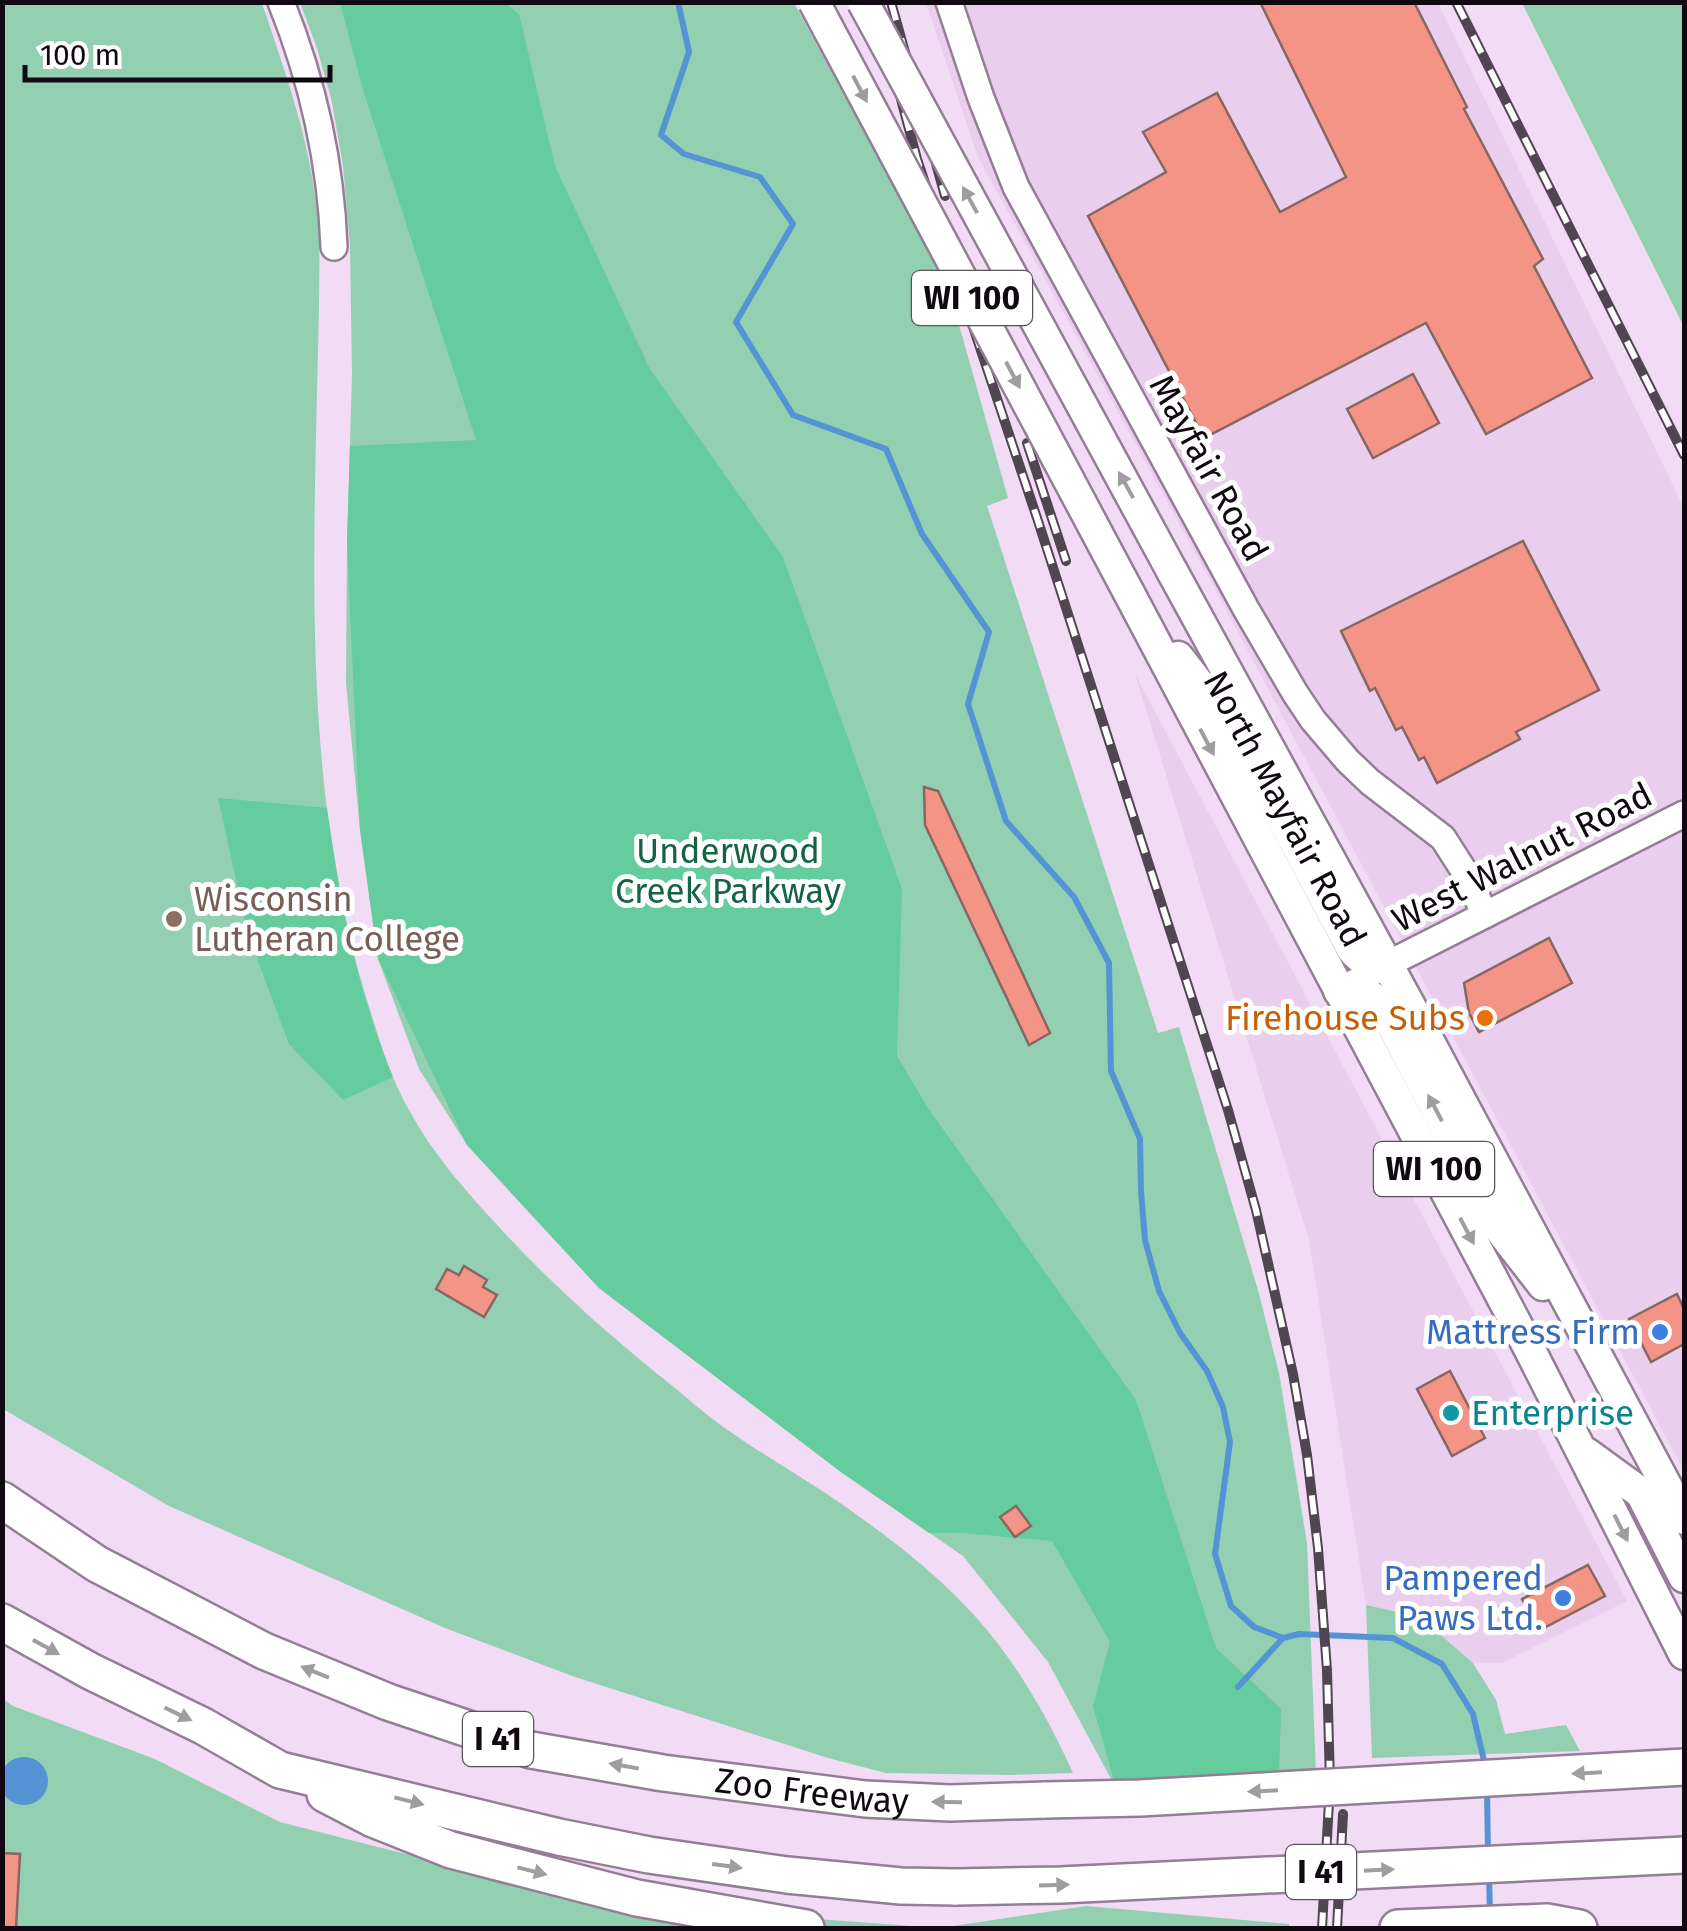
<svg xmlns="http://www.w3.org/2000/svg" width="1687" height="1931" font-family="'Fira Sans',sans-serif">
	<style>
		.built { fill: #eaceed }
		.green { fill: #92d0b1 }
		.forest { fill: #65cc9d }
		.water { fill: #5593d5 }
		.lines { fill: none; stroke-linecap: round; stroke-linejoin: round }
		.stream { stroke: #5593d5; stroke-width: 6 }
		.building { fill: #f49487; stroke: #876762; stroke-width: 2.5 }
		.minor-casing { stroke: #937e96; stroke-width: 30 }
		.major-casing { stroke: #937e96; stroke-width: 35 }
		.highway-casing { stroke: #937e96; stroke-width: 40 }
		.minor { stroke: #fff; stroke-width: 25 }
		.major { stroke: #fff; stroke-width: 30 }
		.highway { stroke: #fff; stroke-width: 35 }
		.rail-casing { stroke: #514553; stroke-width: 10 }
		.rail { stroke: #fff; stroke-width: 6; stroke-dasharray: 19; stroke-linecap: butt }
		.major-bridge-casing { stroke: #937e96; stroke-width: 35; stroke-linecap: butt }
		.highway-bridge-casing { stroke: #937e96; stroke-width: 40; stroke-linecap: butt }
		.major-bridge { stroke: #fff; stroke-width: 30 }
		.highway-bridge { stroke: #fff; stroke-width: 35 }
		.oneway { fill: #a09da0 }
		.education-dot { fill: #8d6e63; stroke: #fff; stroke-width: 4 }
		.food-dot { fill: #e8710a; stroke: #fff; stroke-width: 4 }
		.shop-dot { fill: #3f7fe0; stroke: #fff; stroke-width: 4 }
		.culture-dot { fill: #0f9aa8; stroke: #fff; stroke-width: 4 }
		.labels { text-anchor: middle; stroke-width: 10; stroke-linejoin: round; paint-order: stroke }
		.shield { fill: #fff; stroke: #585359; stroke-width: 2.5 }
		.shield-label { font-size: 32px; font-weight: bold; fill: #110912 }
		.street-label { font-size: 35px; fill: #110912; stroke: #fff }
		.park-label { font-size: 35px; fill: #156345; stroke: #fff }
		.education-label { font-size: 35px; fill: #785e54; stroke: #fff; text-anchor: start }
		.food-label { font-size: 35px; fill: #c56008; stroke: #fff; text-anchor: end }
		.shop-label { font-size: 35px; fill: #366cbe; stroke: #fff; text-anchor: end }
		.culture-label { font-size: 35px; fill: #0d838f; stroke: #fff; text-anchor: start }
	</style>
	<rect width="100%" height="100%" fill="#f2dbf5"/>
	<!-- built -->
	<g class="built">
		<polygon points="926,3 1438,3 1684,508 1684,1471 1215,589 978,157"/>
		<polygon points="1135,674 1627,1601 1502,1663 1473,1663 1420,1617 1366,1605 1309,1240"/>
	</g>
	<!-- green -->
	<g class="green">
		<path d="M3 3H262C284 69 308 134 316 204 321 238 319 274 319 308 318 350 317 392 316 434 312 623 310 821 368 1003 379 1039 390 1077 409 1110 432 1153 465 1190 498 1226 552 1285 612 1338 675 1388 693 1403 712 1420 732 1433 769 1459 809 1481 846 1507 891 1539 936 1573 974 1615 1015 1660 1048 1717 1073 1773L1010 1775 886 1773 828 1758 575 1677 445 1628 169 1506 3 1409Z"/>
		<polygon points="300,3 794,3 948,286 1008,498 987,506 1158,1033 1179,1027 1258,1290 1279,1373 1307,1543 1316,1774 1116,1788 1048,1662 963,1556 841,1472 599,1288 467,1145 419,1069 378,959 360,830 346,683 347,543 352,374 350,245 343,166 332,102 317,48"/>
		<polygon points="1522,3 1684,3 1684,327"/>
		<polygon points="1366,1605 1420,1617 1473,1663 1496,1700 1505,1734 1566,1725 1580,1751 1372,1758"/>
		<polygon points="2,1698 13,1706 155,1759 280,1822 598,1903 940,1928 1086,1906 1289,1924 1289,1928 3,1928"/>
	</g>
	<!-- forest -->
	<g class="forest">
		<polygon points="340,3 506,3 519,14 555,166 650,369 783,557 902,889 897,1056 928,1108 1136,1400 1216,1648 1281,1709 1279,1777 1116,1788 1093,1706 1110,1642 1052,1541 963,1533 929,1533 841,1472 599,1288 467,1145 378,959 360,830 347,543 350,446 476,440 364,93"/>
		<path d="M218 798 327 808C340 899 357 992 393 1077L343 1100 289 1044 248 934Z"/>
	</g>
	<!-- water -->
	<circle class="water" cx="24" cy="1781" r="24"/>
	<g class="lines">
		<!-- stream -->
		<g class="stream">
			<polyline points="678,2 689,52 661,135 684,154 760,177 793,224 736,322 793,415 886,449 922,534 989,632 968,704 1006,821 1074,897 1109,963 1111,1071 1140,1139 1141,1191 1145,1240 1159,1291 1180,1333 1207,1371 1223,1407 1230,1442 1215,1554 1231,1606 1254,1627 1283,1638 1299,1634 1393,1638 1442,1664 1473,1714 1486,1769"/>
			<polyline points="1238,1687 1283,1638"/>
			<polyline points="1487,1791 1488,1854"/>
			<polyline points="1489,1876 1490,1914"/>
		</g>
	</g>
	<!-- building -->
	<g class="building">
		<polygon points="1260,2 1414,2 1467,107 1464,109 1543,259 1534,266 1592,378 1486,434 1426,323 1204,438 1088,216 1166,172 1143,132 1217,93 1280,212 1346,177"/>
		<polygon points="1413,374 1439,423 1373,458 1347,409"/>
		<polygon points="1523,541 1599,690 1516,732 1520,739 1437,783 1424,757 1419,760 1402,727 1396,730 1375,688 1370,691 1341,631"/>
		<polygon points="924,787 938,791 1050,1033 1029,1045 925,825"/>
		<polygon points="1549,938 1572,983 1479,1032 1469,1013 1464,983"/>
		<polygon points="464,1266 487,1280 483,1287 497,1295 484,1317 436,1289 447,1269 459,1275"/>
		<polygon points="1677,1294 1684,1309 1684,1344 1651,1362 1629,1319"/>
		<polygon points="1450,1371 1485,1438 1452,1456 1417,1389"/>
		<polygon points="1016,1506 1031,1526 1015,1537 1000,1517"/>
		<polygon points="1588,1565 1605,1596 1538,1631 1522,1599"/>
		<polygon points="2,1853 20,1854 16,1928 2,1928"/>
	</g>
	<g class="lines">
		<!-- minor casing -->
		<g class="minor-casing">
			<g id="minor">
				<path d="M281 2C312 79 331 164 334 247"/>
				<polyline points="949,2 981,98 1016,187 1246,609 1295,693 1313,720 1348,761 1370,782 1443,838 1466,874 1485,915"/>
				<polyline points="1339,991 1388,964 1684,814"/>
			</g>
		</g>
		<!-- major casing -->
		<g class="major-casing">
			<g id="major">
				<polyline points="1172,571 1410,1006 1684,1519"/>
				<polyline points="1129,593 1529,1348 1684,1654"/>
				<path d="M1178 657C1250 746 1297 849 1352 949 1362 962 1371 963 1388 964"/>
				<path d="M1339 991C1363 990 1367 990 1383 1008L1498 1227 1543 1285"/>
				<polyline points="1586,1453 1641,1493 1684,1577"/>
			</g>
		</g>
		<!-- highway casing -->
		<g class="highway-casing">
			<g id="highway">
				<path id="s1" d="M2 1500 97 1564 264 1651 388 1702 531 1750 663 1773 865 1799 950 1803 1045 1800"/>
				<polyline points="2,1622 90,1671 203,1726 280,1770 559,1837 649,1855 787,1875 901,1886 956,1887"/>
				<polyline points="325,1794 373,1819 451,1850 637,1898 806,1928"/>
				<polyline points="1398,1928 1547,1922 1579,1928"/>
			</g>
		</g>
		<!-- minor -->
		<use href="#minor" class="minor"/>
		<!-- major -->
		<use href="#major" class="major"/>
		<!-- highway -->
		<use href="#highway" class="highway"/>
		<!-- rail casing -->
		<g class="rail-casing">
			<g id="rail">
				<polyline points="875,2 917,159 1038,521 1228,1110 1256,1210 1293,1374 1307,1455 1318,1548 1327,1670 1330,1784 1322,1928"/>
				<polyline points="891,2 945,196"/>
				<polyline points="1456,2 1684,455"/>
				<polyline points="1027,443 1066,561"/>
				<polyline points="1337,1928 1343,1814"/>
			</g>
		</g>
		<!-- rail -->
		<use href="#rail" class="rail"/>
		<!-- major-bridge casing -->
		<g class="major-bridge-casing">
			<g id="major-bridge">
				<polyline points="814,2 1129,593"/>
				<polyline points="863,2 1172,571"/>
			</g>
		</g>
		<!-- highway-bridge casing -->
		<g class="highway-bridge-casing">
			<g id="highway-bridge">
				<polyline points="1045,1800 1140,1798 1684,1767"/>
				<polyline points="956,1887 1061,1885 1684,1855"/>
			</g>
		</g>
		<!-- major-bridge -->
		<use href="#major-bridge" class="major-bridge"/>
		<!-- highway-bridge -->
		<use href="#highway-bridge" class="highway-bridge"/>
	</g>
	<!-- one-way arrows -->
	<defs><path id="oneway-solid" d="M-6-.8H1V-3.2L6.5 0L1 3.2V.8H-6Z" transform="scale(2.5)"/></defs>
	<g class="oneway">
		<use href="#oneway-solid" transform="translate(860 89) rotate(62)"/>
		<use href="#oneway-solid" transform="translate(970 200) rotate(-119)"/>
		<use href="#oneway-solid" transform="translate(1013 375) rotate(62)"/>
		<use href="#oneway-solid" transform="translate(1126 485) rotate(-119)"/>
		<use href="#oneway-solid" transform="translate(1207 742) rotate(62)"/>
		<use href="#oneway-solid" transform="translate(1435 1108) rotate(-118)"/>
		<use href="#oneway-solid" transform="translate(1467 1231) rotate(62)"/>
		<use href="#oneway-solid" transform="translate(1621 1528) rotate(63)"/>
		<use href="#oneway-solid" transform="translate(46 1647) rotate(29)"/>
		<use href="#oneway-solid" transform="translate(315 1672) rotate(-158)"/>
		<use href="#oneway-solid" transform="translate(178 1714) rotate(26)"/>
		<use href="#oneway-solid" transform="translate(624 1766) rotate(-170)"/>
		<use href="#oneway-solid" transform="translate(1587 1773) rotate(177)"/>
		<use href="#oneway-solid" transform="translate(1263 1791) rotate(177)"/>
		<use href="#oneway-solid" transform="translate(409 1801) rotate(14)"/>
		<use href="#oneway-solid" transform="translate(947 1802) rotate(-179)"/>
		<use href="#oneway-solid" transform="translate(727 1866) rotate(8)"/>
		<use href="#oneway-solid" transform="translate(1379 1870) rotate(-3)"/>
		<use href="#oneway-solid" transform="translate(532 1871) rotate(14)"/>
		<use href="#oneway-solid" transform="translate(1054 1885) rotate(-2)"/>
	</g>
	<!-- markers -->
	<circle class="education-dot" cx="174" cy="919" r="10"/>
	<circle class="food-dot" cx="1485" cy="1018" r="10"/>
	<g class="shop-dot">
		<circle cx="1660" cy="1332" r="10"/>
		<circle cx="1563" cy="1598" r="10"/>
	</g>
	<circle class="culture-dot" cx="1451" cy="1413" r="10"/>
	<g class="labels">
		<!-- shield labels -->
		<g class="shield">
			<rect x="912" y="271" width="120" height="54" rx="8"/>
			<rect x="1374" y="1142" width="120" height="54" rx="8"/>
			<rect x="463" y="1712" width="70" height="54" rx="8"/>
			<rect x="1286" y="1845" width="70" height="54" rx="8"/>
		</g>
		<g class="shield-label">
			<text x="972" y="309">WI 100</text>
			<text x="1434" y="1180">WI 100</text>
			<text x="498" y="1750">I 41</text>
			<text x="1321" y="1883">I 41</text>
		</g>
		<!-- street labels -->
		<g class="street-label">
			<text transform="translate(1209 468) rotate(61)" y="12">Mayfair Road</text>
			<text transform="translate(1285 809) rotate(62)" y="12">North Mayfair Road</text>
			<text transform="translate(1522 857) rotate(-27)" y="12">West Walnut Road</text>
			<text dy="12" stroke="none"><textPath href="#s1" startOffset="872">Zoo Freeway</textPath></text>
		</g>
		<!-- park labels -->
		<g class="park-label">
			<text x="728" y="863">Underwood<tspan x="728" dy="40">Creek Parkway</tspan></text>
		</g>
		<!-- education labels -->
		<g class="education-label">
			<text x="194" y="911">Wisconsin<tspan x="194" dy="40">Lutheran College</tspan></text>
		</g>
		<!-- food labels -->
		<g class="food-label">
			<text x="1465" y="1030">Firehouse Subs</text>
		</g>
		<!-- shop labels -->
		<g class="shop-label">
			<text x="1640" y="1344">Mattress Firm</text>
			<text x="1543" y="1590">Pampered<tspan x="1543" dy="40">Paws Ltd.</tspan></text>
		</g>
		<!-- culture labels -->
		<g class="culture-label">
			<text x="1471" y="1425">Enterprise</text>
		</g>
	</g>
	<!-- border -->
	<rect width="1687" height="1931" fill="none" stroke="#110912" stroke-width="10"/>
	<!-- scale -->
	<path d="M25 65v15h305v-15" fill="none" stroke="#110912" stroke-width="5"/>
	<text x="40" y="65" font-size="30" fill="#110912" stroke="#ffffff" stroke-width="8" paint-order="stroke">100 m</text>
</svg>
